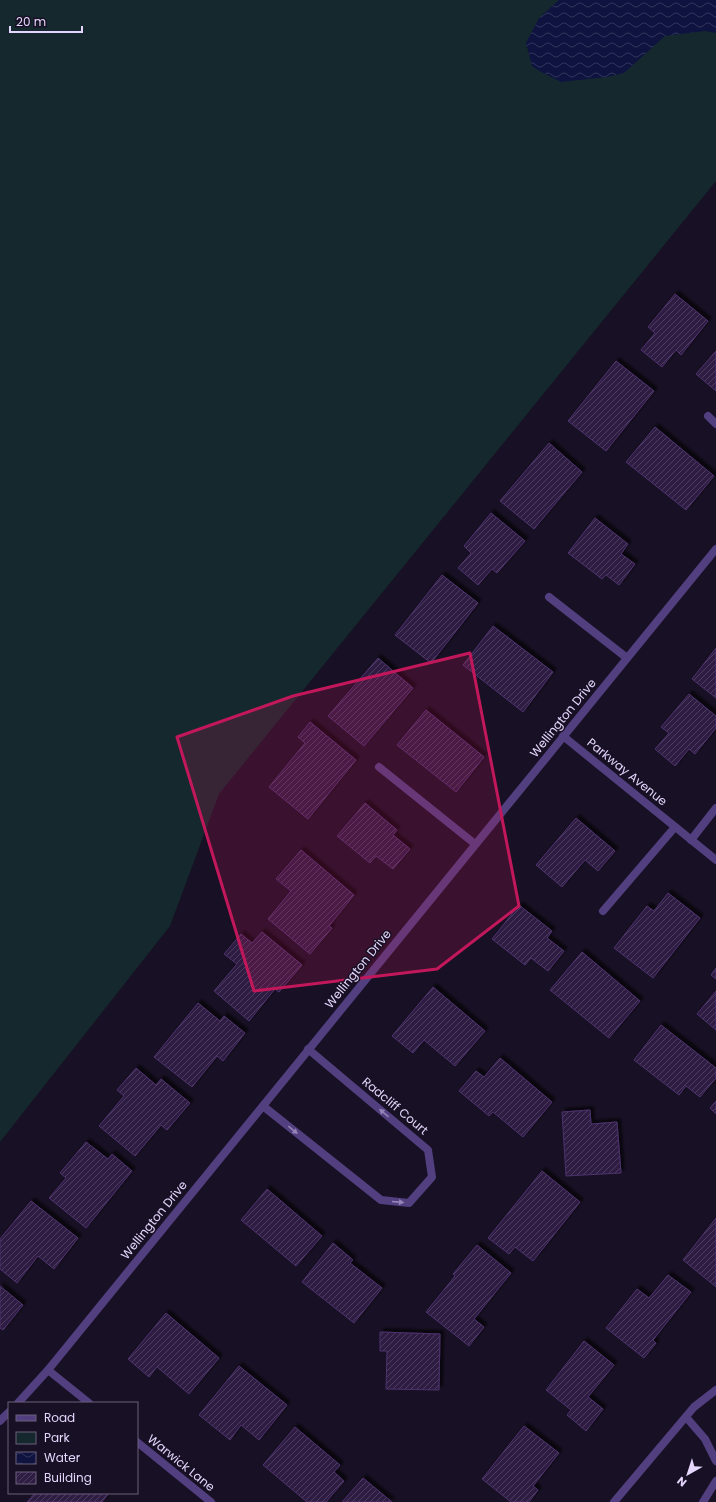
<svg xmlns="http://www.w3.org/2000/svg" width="716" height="1502" font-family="Poppins,sans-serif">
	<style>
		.green { fill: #14282d }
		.water { fill: url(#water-waves) }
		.building { fill: url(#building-hatch); stroke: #4c326d; filter: url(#shadow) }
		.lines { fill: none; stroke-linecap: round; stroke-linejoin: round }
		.lane { stroke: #513f7f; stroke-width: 8 }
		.street { stroke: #513f7f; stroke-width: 8 }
		.oneway { fill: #9383b7 }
		.marked { fill: #c2185b; fill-opacity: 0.2; stroke: #c2185b; stroke-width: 3; stroke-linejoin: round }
		.labels { text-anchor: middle; stroke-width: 3; stroke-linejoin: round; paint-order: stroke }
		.street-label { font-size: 12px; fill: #e4d6fc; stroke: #181024 }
	</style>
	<defs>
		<pattern id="water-waves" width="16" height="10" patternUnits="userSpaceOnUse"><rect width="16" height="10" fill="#0e143f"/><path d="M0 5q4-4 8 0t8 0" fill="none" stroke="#31355c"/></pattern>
		<pattern id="building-hatch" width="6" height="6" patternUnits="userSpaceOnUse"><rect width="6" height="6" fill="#2f1e43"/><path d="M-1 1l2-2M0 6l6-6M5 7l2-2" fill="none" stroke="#4d3e5f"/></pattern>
		<filter id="shadow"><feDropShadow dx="3.5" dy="-3.5" stdDeviation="1" flood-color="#0009"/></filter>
	</defs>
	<rect width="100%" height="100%" fill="#181024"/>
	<!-- green -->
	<polygon class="green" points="0,0 716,0 716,181 219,794 170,926 0,1142"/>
	<!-- water -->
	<polygon class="water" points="559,0 716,0 716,33 705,31 665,36 624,73 607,77 561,82 541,72 532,66 526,43 539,18"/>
	<!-- building -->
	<g class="building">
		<polygon points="675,294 708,321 681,355 676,350 662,367 641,350 655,333 648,327"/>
		<polygon points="716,351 716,391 696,374"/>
		<polygon points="616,361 654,391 606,451 568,421"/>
		<polygon points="655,427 714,476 686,510 626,462"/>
		<polygon points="549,443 582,472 534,529 500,501"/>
		<polygon points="491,513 525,541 497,573 492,569 478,585 458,568 471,553 464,546"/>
		<polygon points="595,518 628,544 621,554 635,564 619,585 606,575 602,579 568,553"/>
		<polygon points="442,575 478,603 431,663 395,635"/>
		<polygon points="493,626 553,672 523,712 463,665"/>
		<polygon points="716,648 716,698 692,679"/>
		<polygon points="378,658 413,688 364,746 328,716"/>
		<polygon points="689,694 716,716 716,728 695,754 689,749 675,766 655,749 669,733 661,727"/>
		<polygon points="426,710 484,757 456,792 397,745"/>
		<polygon points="310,722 356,760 308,819 269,787 305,743 298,737"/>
		<polygon points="365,803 397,830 393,835 410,849 393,869 376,856 370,863 337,836"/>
		<polygon points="576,818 615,851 598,871 585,860 562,887 536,865"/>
		<polygon points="301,850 354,895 329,926 332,928 310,954 268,919 291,891 276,879"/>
		<polygon points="668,893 700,918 653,978 614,948 647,906 654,911"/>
		<polygon points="519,905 552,931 547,938 564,951 548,971 531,958 525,965 492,939"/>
		<polygon points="262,932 302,965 279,992 275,989 249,1021 214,991 237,964 224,954 241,934 252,943"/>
		<polygon points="582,952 640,1001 609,1038 550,990"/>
		<polygon points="716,968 716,979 711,975"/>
		<polygon points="433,987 485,1031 455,1066 424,1040 413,1053 392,1036"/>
		<polygon points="716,991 716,1030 697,1014"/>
		<polygon points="198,1003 220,1021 224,1016 245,1033 223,1061 217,1056 192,1087 154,1057"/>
		<polygon points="661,1025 716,1068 716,1078 700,1097 686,1086 679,1095 634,1060"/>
		<polygon points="500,1058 552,1102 523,1137 493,1112 489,1116 459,1091 476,1071 484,1077"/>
		<polygon points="136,1068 156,1085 161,1079 190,1103 167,1130 161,1125 135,1156 99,1126 124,1096 117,1090"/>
		<polygon points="716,1101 716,1114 710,1108"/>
		<polygon points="590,1110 591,1124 617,1122 621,1173 566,1176 562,1112"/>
		<polygon points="86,1142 108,1159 112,1154 132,1171 86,1228 49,1198 66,1178 60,1173"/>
		<polygon points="542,1171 580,1202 533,1261 515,1247 509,1254 488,1238"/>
		<polygon points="267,1189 322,1236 296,1266 241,1220"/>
		<polygon points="31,1201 78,1238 54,1269 38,1256 17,1283 0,1269 0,1239"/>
		<polygon points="716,1218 716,1287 683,1260"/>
		<polygon points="333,1243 353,1260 350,1263 382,1288 354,1323 302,1282"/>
		<polygon points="477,1245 511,1273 474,1319 484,1327 469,1346 426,1312 455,1276 453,1274"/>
		<polygon points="668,1275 691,1292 653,1340 656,1343 644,1358 606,1328 637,1289 649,1298"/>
		<polygon points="0,1286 23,1305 3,1330 0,1328"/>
		<polygon points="166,1313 219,1358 189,1394 157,1367 149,1377 128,1359"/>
		<polygon points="380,1332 440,1334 439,1390 386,1389 387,1351 380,1351"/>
		<polygon points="584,1341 614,1365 588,1397 603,1409 586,1431 567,1415 571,1410 546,1390"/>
		<polygon points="239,1366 287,1405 259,1440 241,1425 230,1440 199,1415"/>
		<polygon points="524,1426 559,1453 533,1486 538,1490 529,1502 511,1502 482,1479"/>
		<polygon points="295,1427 340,1465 334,1472 344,1481 326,1502 307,1502 263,1465"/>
		<polygon points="363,1478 392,1502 342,1502"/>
		<polygon points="35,1493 109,1493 102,1502 27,1502"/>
	</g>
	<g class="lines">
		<!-- lane -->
		<g class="lane">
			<polyline points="708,416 716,424"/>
			<polyline points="549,597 627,658"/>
			<polyline points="379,767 475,844"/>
			<polyline points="691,840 716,808"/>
			<polyline points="603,911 675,827"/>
			<polyline points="263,1106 381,1200 409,1203 432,1177 428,1150 308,1049"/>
			<polyline points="686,1417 705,1439 716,1461"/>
			<polyline points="703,1502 716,1481"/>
		</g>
		<!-- street -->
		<g class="street">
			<polyline points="563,736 716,860"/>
			<polyline points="48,1370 89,1403"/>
			<polyline points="18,1403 48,1370 716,549"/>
			<polyline points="0,1421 9,1412"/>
			<polyline points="137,1442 211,1502"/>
			<polyline points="614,1502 694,1407 716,1390"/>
		</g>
	</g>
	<!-- one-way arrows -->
	<defs><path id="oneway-solid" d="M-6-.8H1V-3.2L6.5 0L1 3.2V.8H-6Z"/></defs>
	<g class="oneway">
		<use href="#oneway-solid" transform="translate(384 1113) rotate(-140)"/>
		<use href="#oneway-solid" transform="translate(293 1130) rotate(39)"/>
		<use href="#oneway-solid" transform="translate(398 1202) rotate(5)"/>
	</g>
	<!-- marked area -->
	<path class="marked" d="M470 653 519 906 437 969 254 991 177 737 293 696Z"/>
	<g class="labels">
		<!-- street labels -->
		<g class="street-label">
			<text transform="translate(563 718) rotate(-51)" y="4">Wellington Drive</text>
			<text transform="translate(627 772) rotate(39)" y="4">Parkway Avenue</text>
			<text transform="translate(358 969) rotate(-51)" y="4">Wellington Drive</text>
			<text transform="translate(395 1106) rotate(40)" y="4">Radcliff Court</text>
			<text transform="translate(154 1220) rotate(-51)" y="4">Wellington Drive</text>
			<text transform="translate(181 1463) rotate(39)" y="4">Warwick Lane</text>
		</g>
	</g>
	<!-- legend -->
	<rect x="8" y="1402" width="130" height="92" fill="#181024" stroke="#6a5f7a"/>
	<rect x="16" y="1415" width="20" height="6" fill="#513f7f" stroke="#6a5f7a"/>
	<text x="44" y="1422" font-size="12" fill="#e4d6fc">Road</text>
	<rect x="16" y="1432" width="20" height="12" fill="#14282d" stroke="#6a5f7a"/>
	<text x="44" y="1442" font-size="12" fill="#e4d6fc">Park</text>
	<rect x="16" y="1452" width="20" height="12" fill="url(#water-waves)" stroke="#6a5f7a"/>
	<text x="44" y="1462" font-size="12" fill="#e4d6fc">Water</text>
	<rect x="16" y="1472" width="20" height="12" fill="url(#building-hatch)" stroke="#6a5f7a"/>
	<text x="44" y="1482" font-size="12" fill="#e4d6fc">Building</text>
	<!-- north arrow -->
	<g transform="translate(688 1474) rotate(219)" stroke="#181024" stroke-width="3" paint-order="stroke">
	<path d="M0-3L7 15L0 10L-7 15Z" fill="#e4d6fc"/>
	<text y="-6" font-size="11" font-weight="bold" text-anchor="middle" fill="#e4d6fc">N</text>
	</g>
	<!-- scale -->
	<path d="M10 26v6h72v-6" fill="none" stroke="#e4d6fc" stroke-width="2"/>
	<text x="16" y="26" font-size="12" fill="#e4d6fc" stroke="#181024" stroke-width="3" paint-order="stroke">20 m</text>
</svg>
